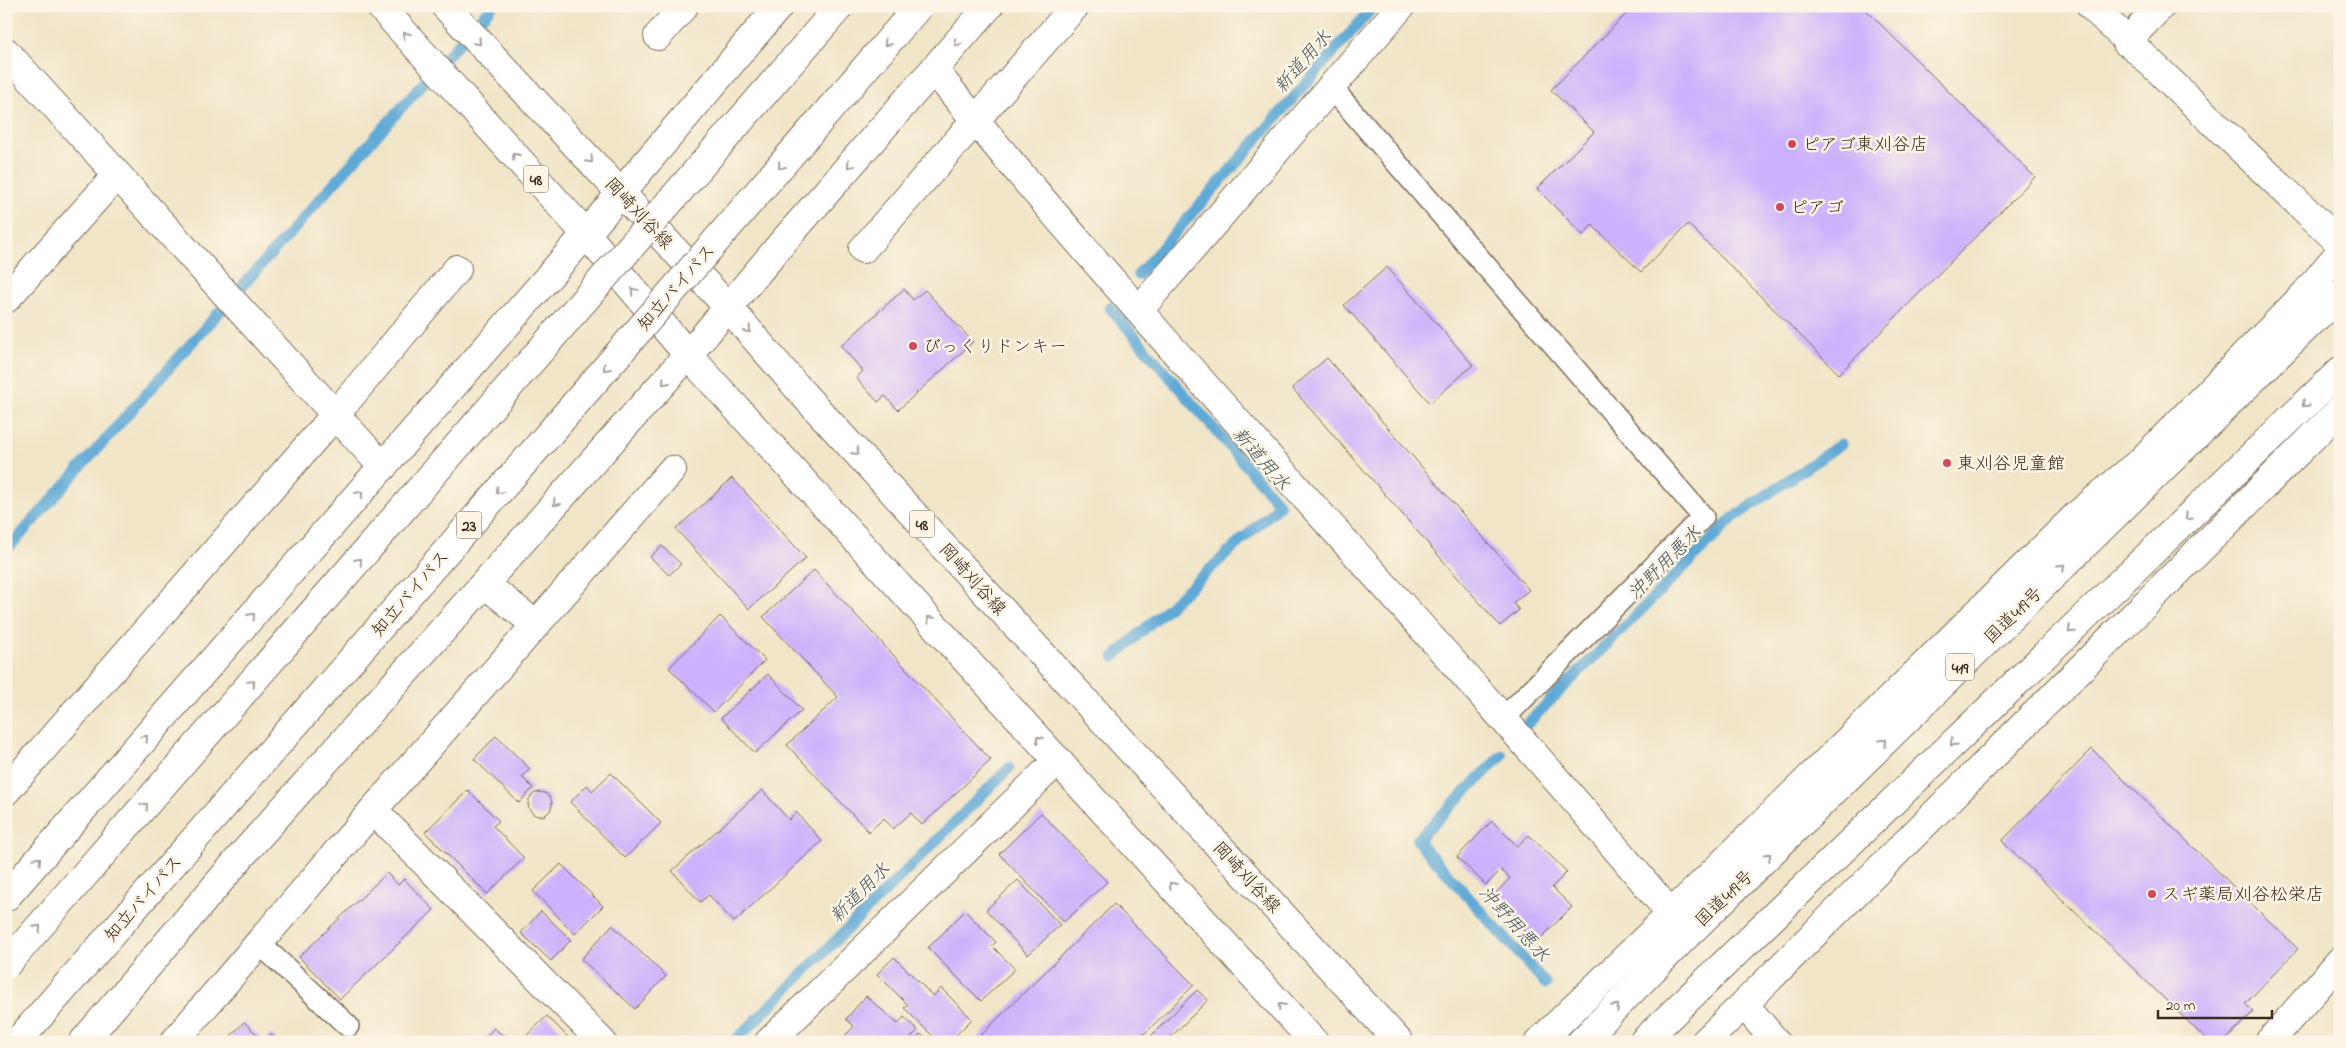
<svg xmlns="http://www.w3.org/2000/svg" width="2346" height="1048" font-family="'Indie Flower','Klee One',sans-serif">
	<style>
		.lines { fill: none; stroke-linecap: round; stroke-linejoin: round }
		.stream { stroke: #5ea9d6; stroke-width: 11 }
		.building { fill: #ccb2fc }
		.service-casing { stroke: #7b6b59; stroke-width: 24 }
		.minor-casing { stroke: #7b6b59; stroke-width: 30 }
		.tertiary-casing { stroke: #7b6b59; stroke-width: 30 }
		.primary-casing { stroke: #7b6b59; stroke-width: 30 }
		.trunk-casing { stroke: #7b6b59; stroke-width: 30 }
		.service { stroke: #fff; stroke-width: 21 }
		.minor { stroke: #fff; stroke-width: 28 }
		.tertiary { stroke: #fff; stroke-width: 28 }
		.primary { stroke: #fff; stroke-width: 28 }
		.trunk { stroke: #fff; stroke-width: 28 }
		.trunk-bridge-casing { stroke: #7b6b59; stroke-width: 30; stroke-linecap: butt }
		.trunk-bridge { stroke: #fff; stroke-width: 28 }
		.oneway { stroke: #a79f9a }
		.poi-dot { fill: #d1495b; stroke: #fcf5e5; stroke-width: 2 }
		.labels { text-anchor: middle; stroke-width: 5; stroke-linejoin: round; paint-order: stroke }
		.shield { fill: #fcf5e5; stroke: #75675a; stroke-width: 1 }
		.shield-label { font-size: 16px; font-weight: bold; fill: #3b2a1e }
		.poi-label { font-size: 18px; fill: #3b2a1e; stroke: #fcf5e5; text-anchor: start }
		.street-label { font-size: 18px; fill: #3b2a1e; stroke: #fcf5e5 }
		.water-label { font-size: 19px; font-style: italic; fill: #47565e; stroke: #fcf5e5 }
	</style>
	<rect width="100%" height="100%" fill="#fcf5e5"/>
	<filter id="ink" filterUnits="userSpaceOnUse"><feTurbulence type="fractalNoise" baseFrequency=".02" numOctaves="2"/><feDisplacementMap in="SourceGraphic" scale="10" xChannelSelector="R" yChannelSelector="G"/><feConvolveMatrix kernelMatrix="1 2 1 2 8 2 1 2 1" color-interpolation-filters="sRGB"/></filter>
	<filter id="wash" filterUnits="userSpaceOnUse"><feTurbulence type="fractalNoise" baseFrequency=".0096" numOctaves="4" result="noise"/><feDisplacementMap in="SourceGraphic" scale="20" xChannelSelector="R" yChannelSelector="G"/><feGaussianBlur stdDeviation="1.12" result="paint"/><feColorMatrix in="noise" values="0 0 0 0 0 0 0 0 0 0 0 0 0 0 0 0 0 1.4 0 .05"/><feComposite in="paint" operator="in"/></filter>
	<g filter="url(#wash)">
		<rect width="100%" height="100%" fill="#f1e5c7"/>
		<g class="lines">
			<!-- stream -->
			<g class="stream">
				<polyline points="1138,275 1374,6"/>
				<polyline points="1110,308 1280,505 1114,657"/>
				<polyline points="6,551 492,6"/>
				<polyline points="1527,724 1733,518 1841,444"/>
				<polyline points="1502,755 1417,840 1546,984"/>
				<polyline points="734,1042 1009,768"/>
			</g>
		</g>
		<g id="blocks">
			<!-- building -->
			<g class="building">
				<polygon points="1634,6 1862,6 2035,177 1839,374 1688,224 1641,272 1592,225 1583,235 1537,189 1594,132 1551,90"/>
				<polygon points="1387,267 1473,365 1430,403 1344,305"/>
				<polygon points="904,289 913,300 925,290 973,342 898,410 885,396 878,402 856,378 863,371 841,346"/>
				<polygon points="1327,358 1529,590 1513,603 1519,610 1500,626 1292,388"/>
				<polygon points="732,478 806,558 749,609 676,529"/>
				<polygon points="662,546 681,564 669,575 650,557"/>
				<polygon points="814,570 991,760 922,825 911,813 893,829 884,818 869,832 787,745 838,697 763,617"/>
				<polygon points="720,616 765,660 714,712 669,668"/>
				<polygon points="768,674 802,710 755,753 721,718"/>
				<polygon points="496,736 530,769 522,777 533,788 519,803 474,759"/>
				<polygon points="2092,749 2298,949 2245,1004 2253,1012 2224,1042 2209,1042 2002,841"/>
				<polygon points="611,773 661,823 625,858 570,802 587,785 592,791"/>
				<polygon points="468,790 499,821 493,826 524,858 487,894 425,832"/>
				<polygon points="762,790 789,820 796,812 822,841 734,922 709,895 700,902 672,871"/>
				<circle cx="540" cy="804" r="12"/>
				<polygon points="1041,813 1107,882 1064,922 999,854"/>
				<polygon points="1492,821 1517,846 1529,835 1567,872 1552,887 1572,907 1536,943 1491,898 1510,878 1501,870 1486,885 1457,857"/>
				<polygon points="561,864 603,906 575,934 533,891"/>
				<polygon points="387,873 398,885 404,879 434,910 340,999 299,957"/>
				<polygon points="1018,880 1060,925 1028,955 986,910"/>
				<polygon points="1114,904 1194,985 1136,1042 974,1042"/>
				<polygon points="541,911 571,940 551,961 521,933"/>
				<polygon points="965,911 996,942 992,946 1015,969 981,1001 928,948"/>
				<polygon points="612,925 666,976 635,1009 581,959"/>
				<polygon points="894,957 933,996 941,988 972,1019 949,1042 939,1042 904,1008 908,1005 877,974"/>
				<polygon points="1197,990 1208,1000 1166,1042 1145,1042"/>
				<polygon points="866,996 898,1024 904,1017 918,1030 907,1042 850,1042 844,1037 854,1026 846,1019"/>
				<polygon points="547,1016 573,1042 530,1042 525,1037"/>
				<polygon points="244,1022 264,1041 271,1034 279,1042 225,1042"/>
				<polygon points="494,1028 507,1039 504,1042 481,1042"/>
				<polygon points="921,1034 929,1042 914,1042"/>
			</g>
		</g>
	</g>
	<g filter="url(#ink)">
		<use href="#blocks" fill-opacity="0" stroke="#7b6b59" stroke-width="1"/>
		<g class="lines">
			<!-- service casing -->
			<g class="service-casing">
				<g id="service">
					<polyline points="1331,87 1703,517 1503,719"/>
					<polyline points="259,943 348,1026"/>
				</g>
			</g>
			<!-- minor casing -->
			<g class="minor-casing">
				<g id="minor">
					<polyline points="658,36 684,6"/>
					<polyline points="2126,42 2161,6"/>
					<polyline points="6,52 383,467"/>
					<path d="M934 70C1170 360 1432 627 1671 914L1539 1042"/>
					<polyline points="863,249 1075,6"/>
					<polyline points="6,299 117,175"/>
					<polyline points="1139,310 1401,6"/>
					<polyline points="485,584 536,625"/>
					<polyline points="6,791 335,415 457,269"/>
					<polyline points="373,810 602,1042"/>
					<polyline points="1671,914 2076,516 2142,460 2305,294 2340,252"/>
					<polyline points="1744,1004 2340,410"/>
					<polyline points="174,1042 373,810 672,470"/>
					<polyline points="769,1042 1058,760"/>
					<polyline points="1705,1042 1744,1004 1776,1042"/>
					<polyline points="2269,1042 2340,961"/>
				</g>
			</g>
			<!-- tertiary casing -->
			<g class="tertiary-casing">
				<polyline id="tertiary" points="2091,6 2340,243"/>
			</g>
			<!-- primary casing -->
			<g class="primary-casing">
				<g id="primary">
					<polyline points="380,6 586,234 688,355 1314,1042"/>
					<polyline points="445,6 729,308 803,394 1399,1042"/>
				</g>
			</g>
			<!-- trunk casing -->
			<g class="trunk-casing">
				<g id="trunk">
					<polyline points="6,897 586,234 779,6"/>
					<polyline points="83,1042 243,854 688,355 783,242 989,6"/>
					<polyline points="1581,1042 1681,941 2340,294"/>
					<polyline points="1643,1042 2340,371"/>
				</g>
			</g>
			<!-- service -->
			<use href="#service" class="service"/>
			<!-- minor -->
			<use href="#minor" class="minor"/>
			<!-- tertiary -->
			<use href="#tertiary" class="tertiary"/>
			<!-- primary -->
			<use href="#primary" class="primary"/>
			<!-- trunk -->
			<use href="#trunk" class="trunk"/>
			<!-- trunk-bridge casing -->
			<g class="trunk-bridge-casing">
				<g id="trunk-bridge">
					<polyline points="6,965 840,6"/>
					<polyline points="17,1042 549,434 919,6"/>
				</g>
			</g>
			<!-- trunk-bridge -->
			<use href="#trunk-bridge" class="trunk-bridge"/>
		</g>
		<!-- one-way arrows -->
		<defs><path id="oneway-chevron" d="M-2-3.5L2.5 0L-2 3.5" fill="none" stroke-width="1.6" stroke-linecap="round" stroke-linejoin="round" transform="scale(1.25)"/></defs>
		<g class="oneway">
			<use href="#oneway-chevron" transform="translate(406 35) rotate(-132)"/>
			<use href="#oneway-chevron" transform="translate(478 42) rotate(47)"/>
			<use href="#oneway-chevron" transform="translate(887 43) rotate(131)"/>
			<use href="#oneway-chevron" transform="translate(957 43) rotate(131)"/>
			<use href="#oneway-chevron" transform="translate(515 156) rotate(-132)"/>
			<use href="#oneway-chevron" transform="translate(590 160) rotate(47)"/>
			<use href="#oneway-chevron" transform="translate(850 165) rotate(131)"/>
			<use href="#oneway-chevron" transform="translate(781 166) rotate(131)"/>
			<use href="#oneway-chevron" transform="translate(634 291) rotate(-130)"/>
			<use href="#oneway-chevron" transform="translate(748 330) rotate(49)"/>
			<use href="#oneway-chevron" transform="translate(606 368) rotate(131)"/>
			<use href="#oneway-chevron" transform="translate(665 382) rotate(132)"/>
			<use href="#oneway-chevron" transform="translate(2305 404) rotate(136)"/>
			<use href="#oneway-chevron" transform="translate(856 452) rotate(48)"/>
			<use href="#oneway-chevron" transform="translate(499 491) rotate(131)"/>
			<use href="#oneway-chevron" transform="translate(360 494) rotate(-49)"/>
			<use href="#oneway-chevron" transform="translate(556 503) rotate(132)"/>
			<use href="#oneway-chevron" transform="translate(2188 517) rotate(136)"/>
			<use href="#oneway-chevron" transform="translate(359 561) rotate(-49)"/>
			<use href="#oneway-chevron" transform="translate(2062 567) rotate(-44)"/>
			<use href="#oneway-chevron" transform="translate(252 616) rotate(-49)"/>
			<use href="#oneway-chevron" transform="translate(930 619) rotate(-132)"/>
			<use href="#oneway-chevron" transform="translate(2071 630) rotate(136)"/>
			<use href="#oneway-chevron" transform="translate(252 683) rotate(-49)"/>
			<use href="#oneway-chevron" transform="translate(145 738) rotate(-49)"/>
			<use href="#oneway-chevron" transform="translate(1039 739) rotate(-132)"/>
			<use href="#oneway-chevron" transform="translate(1884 742) rotate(-44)"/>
			<use href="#oneway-chevron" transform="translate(1953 743) rotate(136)"/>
			<use href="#oneway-chevron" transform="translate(145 806) rotate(-49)"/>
			<use href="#oneway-chevron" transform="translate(1768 856) rotate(-44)"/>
			<use href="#oneway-chevron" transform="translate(38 860) rotate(-49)"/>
			<use href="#oneway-chevron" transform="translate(1172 885) rotate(-132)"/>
			<use href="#oneway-chevron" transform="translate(38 928) rotate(-49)"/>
			<use href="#oneway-chevron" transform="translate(1281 1006) rotate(-132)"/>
			<use href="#oneway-chevron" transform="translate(1616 1007) rotate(-45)"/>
		</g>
	</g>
	<!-- markers -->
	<g class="poi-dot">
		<circle cx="1792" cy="144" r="5"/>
		<circle cx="1780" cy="207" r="5"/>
		<circle cx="913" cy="346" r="5"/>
		<circle cx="1947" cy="463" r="5"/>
		<circle cx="2152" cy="894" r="5"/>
	</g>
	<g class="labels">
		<!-- shield labels -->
		<g class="shield">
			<rect x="523.5" y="165.5" width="25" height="27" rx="4"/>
			<rect x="909.5" y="510.5" width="25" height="27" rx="4"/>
			<rect x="456.5" y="511.5" width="25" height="27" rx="4"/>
			<rect x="1946" y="653.5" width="28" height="27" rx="4"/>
		</g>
		<g class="shield-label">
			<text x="536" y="185">48</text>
			<text x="922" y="530">48</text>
			<text x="469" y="531">23</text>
			<text x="1960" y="673">419</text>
		</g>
		<!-- poi labels -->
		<g class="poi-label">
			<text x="1802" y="150">ピアゴ東刈谷店</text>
			<text x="1790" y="213">ピアゴ</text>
			<text x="923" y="352">びっくりドンキー</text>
			<text x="1957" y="469">東刈谷児童館</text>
			<text x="2162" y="900">スギ薬局刈谷松栄店</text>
		</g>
		<!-- street labels -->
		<g class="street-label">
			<text transform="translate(639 213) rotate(47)" y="6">岡崎刈谷線</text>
			<text transform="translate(676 287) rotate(-49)" y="6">知立バイパス</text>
			<text transform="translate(973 579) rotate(48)" y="6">岡崎刈谷線</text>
			<text transform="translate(410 593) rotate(-49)" y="6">知立バイパス</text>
			<text transform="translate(2013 615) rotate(-44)" y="6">国道419号</text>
			<text transform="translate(1247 877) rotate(47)" y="6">岡崎刈谷線</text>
			<text transform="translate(143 898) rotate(-49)" y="6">知立バイパス</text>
			<text transform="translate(1724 898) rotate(-44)" y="6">国道419号</text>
		</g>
		<!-- water labels -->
		<g class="water-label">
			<text transform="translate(1302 61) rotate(-49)" y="7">新道用水</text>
			<text transform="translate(1262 458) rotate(49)" y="7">新道用水</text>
			<text transform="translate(1664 562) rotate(-45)" y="7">沖野用悪水</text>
			<text transform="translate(859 892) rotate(-45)" y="7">新道用水</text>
			<text transform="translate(1515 923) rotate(48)" y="7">沖野用悪水</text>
		</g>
	</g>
	<!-- margin -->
	<rect width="2346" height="1048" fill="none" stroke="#fcf5e5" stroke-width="25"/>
	<!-- scale -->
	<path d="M2158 1010v8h114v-8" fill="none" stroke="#3b2a1e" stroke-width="2.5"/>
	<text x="2166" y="1010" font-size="15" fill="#3b2a1e" stroke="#fcf5e5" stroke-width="4" paint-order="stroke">20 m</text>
</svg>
